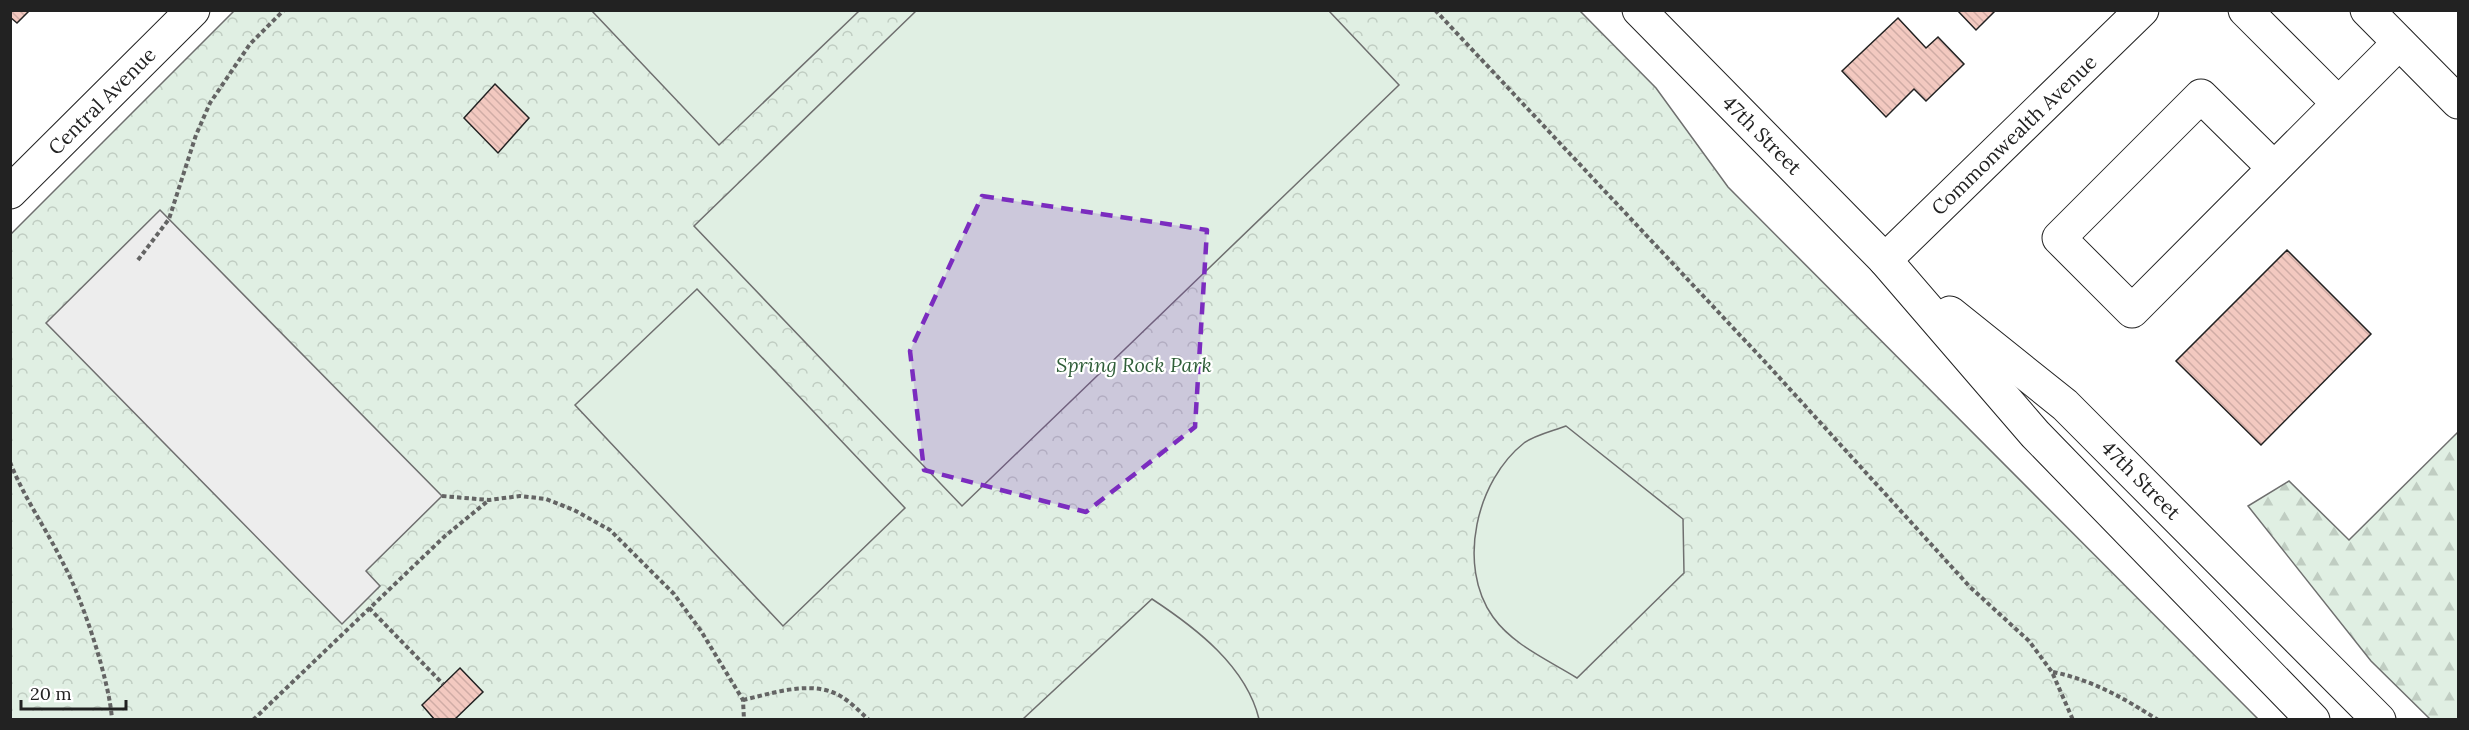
<svg xmlns="http://www.w3.org/2000/svg" width="2469" height="730" font-family="Lora,serif">
	<style>
		.forest { fill: url(#forest-firs); stroke: #6f6f6f; stroke-width: 1.5 }
		.park { fill: url(#park-crowns); stroke: #6f6f6f; stroke-width: 1.5 }
		.pitch { fill: #e0efe3; stroke: #6f6f6f; stroke-width: 1.5 }
		.parking { fill: #ededed; stroke: #6f6f6f; stroke-width: 1.5 }
		.building { fill: url(#building-back-hatch); stroke: #222; stroke-width: 1.5 }
		.lines { fill: none; stroke-linecap: round; stroke-linejoin: round }
		.minor-casing { stroke: #222; stroke-width: 35 }
		.major-casing { stroke: #222; stroke-width: 35 }
		.path { stroke: #646464; stroke-width: 4; stroke-dasharray: 4.5 3; stroke-linecap: butt }
		.minor { stroke: #fff; stroke-width: 33 }
		.major { stroke: #fff; stroke-width: 33 }
		.marked { fill: #7b2cbf; fill-opacity: 0.2; stroke: #7b2cbf; stroke-width: 4.5; stroke-dasharray: 12 8; stroke-linejoin: round }
		.labels { text-anchor: middle; stroke-width: 4.5; stroke-linejoin: round; paint-order: stroke }
		.street-label { font-size: 20px; fill: #222; stroke: #fff }
		.park-label { font-size: 20px; font-style: italic; fill: #2f5e38; stroke: #fff }
	</style>
	<defs>
		<pattern id="forest-firs" width="22" height="20" patternUnits="userSpaceOnUse" patternTransform="scale(1.5)"><rect width="22" height="20" fill="#e0efe3"/><path d="M5 1l3.5 6h-7zM16 11l3.5 6h-7z" fill="#c0cdc2"/></pattern>
		<pattern id="park-crowns" width="20" height="18" patternUnits="userSpaceOnUse" patternTransform="scale(1.5)"><rect width="20" height="18" fill="#e0efe3"/><path d="M2 6a3 3 0 1 1 6 0M12 15a3 3 0 1 1 6 0" fill="none" stroke="#c0cdc2"/></pattern>
		<pattern id="building-back-hatch" width="6" height="6" patternUnits="userSpaceOnUse" patternTransform="scale(1.5)"><rect width="6" height="6" fill="#f3c9c0"/><path d="M-1 5l2 2M0 0l6 6M5-1l2 2" fill="none" stroke="#d0aca5"/></pattern>
	</defs>
	<rect width="100%" height="100%" fill="#fff"/>
	<!-- forest -->
	<polygon class="forest" points="2458,432 2458,719 2430,719 2371,661 2248,506 2289,481 2349,540"/>
	<!-- park -->
	<polygon class="park" points="235,10 1580,11 1656,88 1728,187 2258,719 11,720 11,234"/>
	<!-- pitch -->
	<g class="pitch">
		<polygon points="592,11 859,11 719,145"/>
		<polygon points="916,11 1329,11 1399,85 962,506 694,226"/>
		<polygon points="697,289 905,508 783,626 575,405"/>
		<path d="M1566 426 1683 519 1684 573 1577 678C1548 660 1513 645 1493 617 1456 565 1477 480 1524 443 1535 435 1553 431 1566 426Z"/>
		<path d="M1152 599C1196 628 1246 666 1259 719H1023Z"/>
	</g>
	<!-- parking -->
	<polygon class="parking" points="160,210 442,496 366,571 380,586 342,624 46,323"/>
	<!-- building -->
	<g class="building">
		<polygon points="10,10 30,10 17,23 10,17"/>
		<polygon points="1957,10 1996,10 1976,30"/>
		<polygon points="1898,18 1926,48 1938,37 1964,64 1926,101 1914,89 1886,117 1842,71"/>
		<polygon points="495,84 529,118 498,153 464,118"/>
		<polygon points="2287,250 2371,334 2261,445 2176,361"/>
		<polygon points="460,668 483,692 454,720 435,720 422,705"/>
	</g>
	<g class="lines">
		<!-- minor casing -->
		<g class="minor-casing">
			<g id="minor">
				<polyline points="2245,10 2338,103"/>
				<polyline points="2367,10 2458,102"/>
				<polyline points="2274,168 2201,96 2059,238 2132,311 2399,43"/>
				<polyline points="10,192 193,10"/>
				<polyline points="1885,260 2142,10"/>
			</g>
		</g>
		<!-- major casing -->
		<g class="major-casing">
			<g id="major">
				<polyline points="1639,10 1885,260 2035,434 2313,720"/>
				<polyline points="1950,313 2065,405 2379,720"/>
			</g>
		</g>
		<!-- path -->
		<g class="path">
			<polyline points="1435,10 1767,364 1970,587 2029,641 2052,672 2073,720"/>
			<polyline points="138,260 169,219 196,135 210,103 250,44 284,10"/>
			<path d="M10 462C24 498 47 530 64 565 82 598 110 682 112 720"/>
			<polyline points="442,496 489,500 520,496 546,499 574,510 610,530 674,594 701,631 743,700 744,720"/>
			<polyline points="369,608 443,684"/>
			<path d="M2053 672C2092 680 2124 698 2158 720"/>
			<path d="M743 700C769 694 805 682 832 692 846 697 858 710 869 720"/>
			<polyline points="253,720 445,536 489,500"/>
		</g>
		<!-- minor -->
		<use href="#minor" class="minor"/>
		<!-- major -->
		<use href="#major" class="major"/>
	</g>
	<!-- marked area -->
	<path class="marked" d="M982 196 1207 230 1195 427 1086 512 924 470 910 351Z"/>
	<g class="labels">
		<!-- street labels -->
		<g class="street-label">
			<text transform="translate(102 101) rotate(-45)" y="7">Central Avenue</text>
			<text transform="translate(1762 135) rotate(45)" y="7">47th Street</text>
			<text transform="translate(2014 135) rotate(-44)" y="7">Commonwealth Avenue</text>
			<text transform="translate(2141 480) rotate(45)" y="7">47th Street</text>
		</g>
		<!-- park labels -->
		<g class="park-label">
			<text x="1134" y="372">Spring Rock Park</text>
		</g>
	</g>
	<!-- border -->
	<rect width="2469" height="730" fill="none" stroke="#222222" stroke-width="24"/>
	<!-- scale -->
	<path d="M21 700v9h105v-9" fill="none" stroke="#222222" stroke-width="3"/>
	<text x="30" y="700" font-size="18" fill="#222222" stroke="#ffffff" stroke-width="4.5" paint-order="stroke">20 m</text>
</svg>
